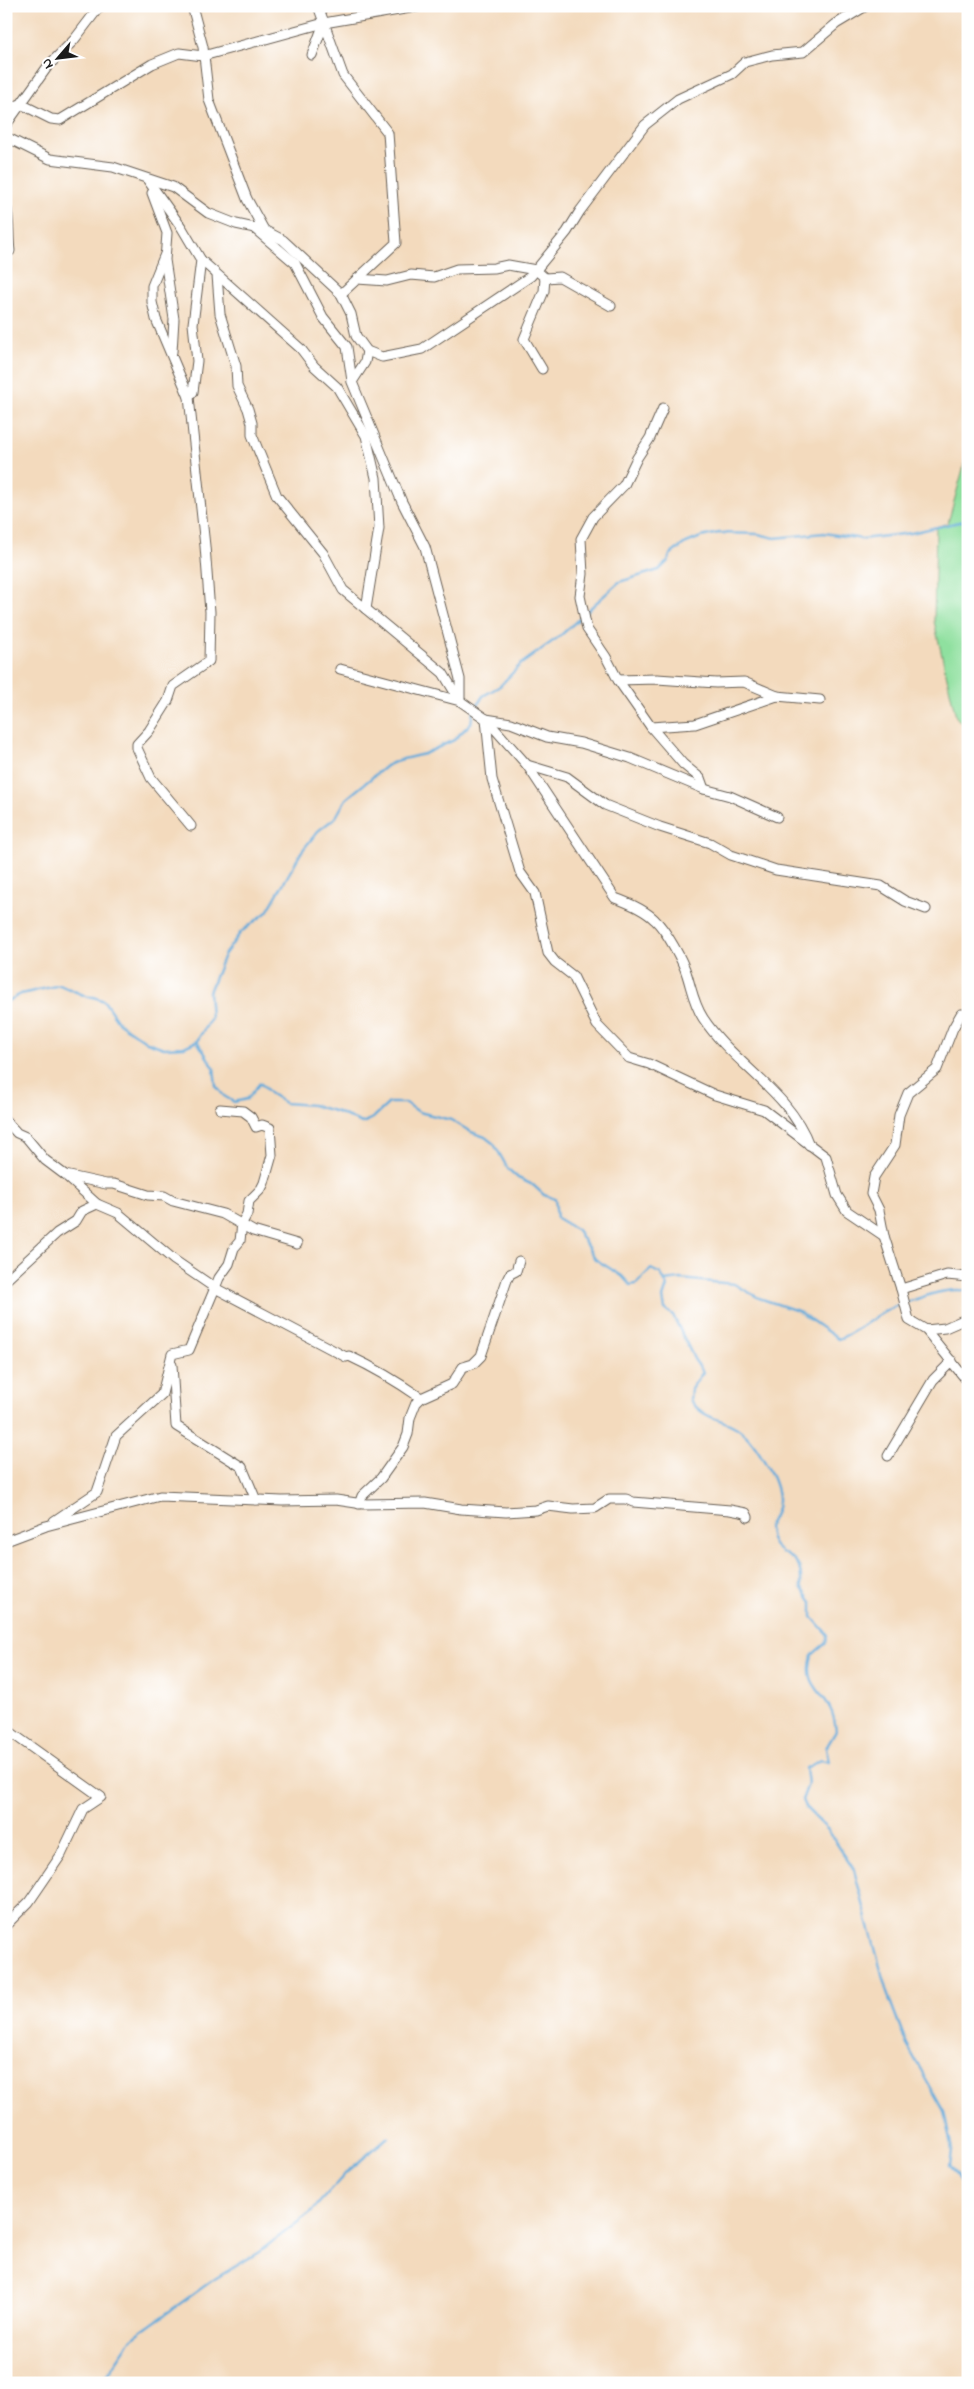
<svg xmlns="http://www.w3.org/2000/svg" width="974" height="2389" font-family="'Indie Flower',sans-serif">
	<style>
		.green { fill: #8fe09f; stroke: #567e5e }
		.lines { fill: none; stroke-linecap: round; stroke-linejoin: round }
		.stream { stroke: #64aada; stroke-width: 2.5 }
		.street-casing { stroke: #675e54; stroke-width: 11 }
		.street { stroke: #fff; stroke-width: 9 }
	</style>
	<rect width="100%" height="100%" fill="#fff"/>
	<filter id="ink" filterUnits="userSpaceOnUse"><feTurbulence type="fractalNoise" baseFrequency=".02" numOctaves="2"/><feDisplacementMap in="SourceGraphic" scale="10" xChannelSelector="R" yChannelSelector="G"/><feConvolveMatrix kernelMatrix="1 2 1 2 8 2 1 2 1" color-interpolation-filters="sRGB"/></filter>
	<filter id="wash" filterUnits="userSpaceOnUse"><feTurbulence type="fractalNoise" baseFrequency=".0096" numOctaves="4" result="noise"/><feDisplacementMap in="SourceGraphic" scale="20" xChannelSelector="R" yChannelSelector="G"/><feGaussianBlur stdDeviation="1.12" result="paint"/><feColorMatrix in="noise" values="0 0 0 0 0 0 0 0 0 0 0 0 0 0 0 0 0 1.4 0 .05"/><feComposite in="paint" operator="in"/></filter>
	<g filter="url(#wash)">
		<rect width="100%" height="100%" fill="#f3dabd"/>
		<!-- green -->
		<polygon class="green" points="968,451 968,730 956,717 934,621 936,527 948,523"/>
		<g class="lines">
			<!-- stream -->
			<g class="stream">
				<polyline points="586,612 619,582 659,570 668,561 670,555 684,544 701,537 719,533 758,534 775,538 824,533 862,539 911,533 968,520"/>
				<polyline points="6,1002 21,994 60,985 88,997 94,997 104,1001 119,1023 147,1042 164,1048 184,1047 197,1041 211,1018 209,992 224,955 241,932 267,912 302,851 318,831 336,817 346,799 386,766 399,760 424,754 454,740 471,723 473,712 483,696 500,686 521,664 560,636 582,616"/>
				<path d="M197 1041 214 1068 216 1086 224 1096 234 1102 247 1099 260 1083 271 1094 285 1103 312 1105 337 1112 362 1123 373 1118 389 1103H406L419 1112 451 1120 471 1132 485 1137 494 1144 508 1169 518 1178 533 1185 544 1195 555 1199 557 1218 577 1230 595 1259 622 1276 630 1285 636 1284 651 1269 661 1274 667 1286 663 1298 665 1309 673 1315 694 1359 703 1372 691 1389 690 1400C707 1423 725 1417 741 1431 756 1443 779 1482 778 1501 778 1511 773 1517 769 1526 770 1557 789 1549 799 1567 802 1575 801 1580 801 1587L812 1602V1617L828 1635 826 1643 812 1655C804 1684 820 1688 830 1708 834 1715 835 1723 836 1731L826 1748 829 1762 821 1760 806 1768 808 1784 802 1800 805 1807 828 1830 854 1870 887 1993 907 2045 944 2111 952 2151 950 2165 968 2192"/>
				<path d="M665 1281 680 1279 734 1284 759 1298 798 1311 838 1339C861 1331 878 1311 901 1304"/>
				<path d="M907 1302C927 1296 947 1287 968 1291"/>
				<polyline points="101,2383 132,2338 213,2280 259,2252 311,2212 346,2173 388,2137"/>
			</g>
		</g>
	</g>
	<g filter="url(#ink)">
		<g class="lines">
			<!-- street casing -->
			<g class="street-casing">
				<g id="street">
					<polyline points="192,6 203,47 209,100 247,199 264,230"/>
					<polyline points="318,6 343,75 388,133 396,243 341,294"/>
					<polyline points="312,55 324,23"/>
					<polyline points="6,108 21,104 51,119 60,120 152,64 179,53 203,56 324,23 422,6"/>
					<polyline points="6,125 48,66 74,40 100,6"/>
					<polyline points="6,137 50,159 113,167 173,187 208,213 236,224 264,230 283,240 341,294 351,314 356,336 367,351 382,357 422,349 531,276 567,232 580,211 645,125 678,99 732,74 745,62 772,55 803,52 836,24 866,6"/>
					<polyline points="147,179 182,228 201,260 301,349 314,366 337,387 366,436 376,478 379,528 366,609"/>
					<polyline points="152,193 167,233 165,260 174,319 172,352"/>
					<path d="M6 205C10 220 8 235 10 251"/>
					<polyline points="255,229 295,263 323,317 347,347 352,381"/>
					<polyline points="165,254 152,286 152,302 156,319 189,397 205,546 210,612 209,661 173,686 168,701 149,731 137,744 137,748 151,778 191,826"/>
					<polyline points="217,275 220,314 236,366 237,386 248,409 252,423 252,435 277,496 323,553 343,590 443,673 460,701"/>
					<polyline points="545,278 560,277 611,306"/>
					<polyline points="357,279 387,281 411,275 434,277 457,269 494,268 508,265 536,270 545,278 544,291 524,339 542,369"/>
					<polyline points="367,351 365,362 352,382 402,502 425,547 460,679 460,699"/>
					<polyline points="189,397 193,392 197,361 193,324 201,260"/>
					<polyline points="663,408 650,438 637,458 624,485 593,517 581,539 583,574 580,596 587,629 606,657 618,680 651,727 683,764 700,778 704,789"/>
					<path d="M340 669 460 701 486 719 527 765 615 898C629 903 644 909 655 920 666 930 683 961 687 975 692 991 694 1004 703 1018 733 1064 790 1092 809 1145"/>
					<polyline points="618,680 657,679 716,683 744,682 777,696"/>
					<polyline points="486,719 492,779 520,872 535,893 548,953 555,962 573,976 597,1025 629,1058 649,1064 715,1095 764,1110 826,1157 837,1195 847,1211 884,1236"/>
					<polyline points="486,719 511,723 547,737 581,743 630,758 704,789 730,796 777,817"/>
					<polyline points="651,727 695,724 777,696 820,700"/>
					<polyline points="527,765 567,777 605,805 660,827 710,843 731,855 776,870 881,886 905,901 926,909"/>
					<polyline points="968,1014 961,1014 953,1028 937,1069 908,1093 899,1115 895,1145 874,1177 871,1194 879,1210 884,1236 901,1289 909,1320 926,1330 968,1382"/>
					<path d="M220 1109 243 1111 251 1117 256 1127 262 1125 270 1128 272 1155 264 1183 261 1189 249 1201 247 1214 242 1223 240 1241 234 1248 229 1264 219 1278 215 1288 346 1357 349 1356C375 1368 398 1382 421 1398"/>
					<polyline points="6,1121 17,1133 26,1137 45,1160 65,1175 106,1184 114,1184 148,1195 164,1196 173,1201 223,1214 253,1231 297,1244"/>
					<polyline points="6,1280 57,1233 76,1221 82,1211 97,1204"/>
					<polyline points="901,1289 947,1275 968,1277"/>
					<polyline points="926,1330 945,1328 968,1318"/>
					<polyline points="172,1365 176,1426 242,1467 256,1500"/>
					<polyline points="888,1456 933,1380 952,1361"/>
					<polyline points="359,1504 362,1496 381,1478 403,1447 408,1434 410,1418 416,1403 421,1398 452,1384 463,1367 473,1364 481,1356 507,1280 510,1274 516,1271 519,1261"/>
					<polyline points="54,1521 97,1492 116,1436 162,1394 172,1354 189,1350 215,1288 174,1260 118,1213 97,1204 65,1175"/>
					<polyline points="6,1541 46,1526 160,1496 282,1501 336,1500 363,1504 425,1503 461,1509 506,1512 536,1510 548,1506 573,1509 595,1508 609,1499 626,1499 633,1502 730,1510 746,1513 748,1517"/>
					<polyline points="6,1729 101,1797 83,1809 61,1855 29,1902 6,1925"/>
				</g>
			</g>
			<!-- street -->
			<use href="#street" class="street"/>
		</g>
	</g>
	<!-- margin -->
	<rect width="974" height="2389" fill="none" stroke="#fff" stroke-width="25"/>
	<!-- north arrow -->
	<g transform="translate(58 58) rotate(242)" stroke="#ffffff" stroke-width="4" paint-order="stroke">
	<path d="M0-4L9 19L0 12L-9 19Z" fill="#1c1c1c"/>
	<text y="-8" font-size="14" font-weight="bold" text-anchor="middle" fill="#1c1c1c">N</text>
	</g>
</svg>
